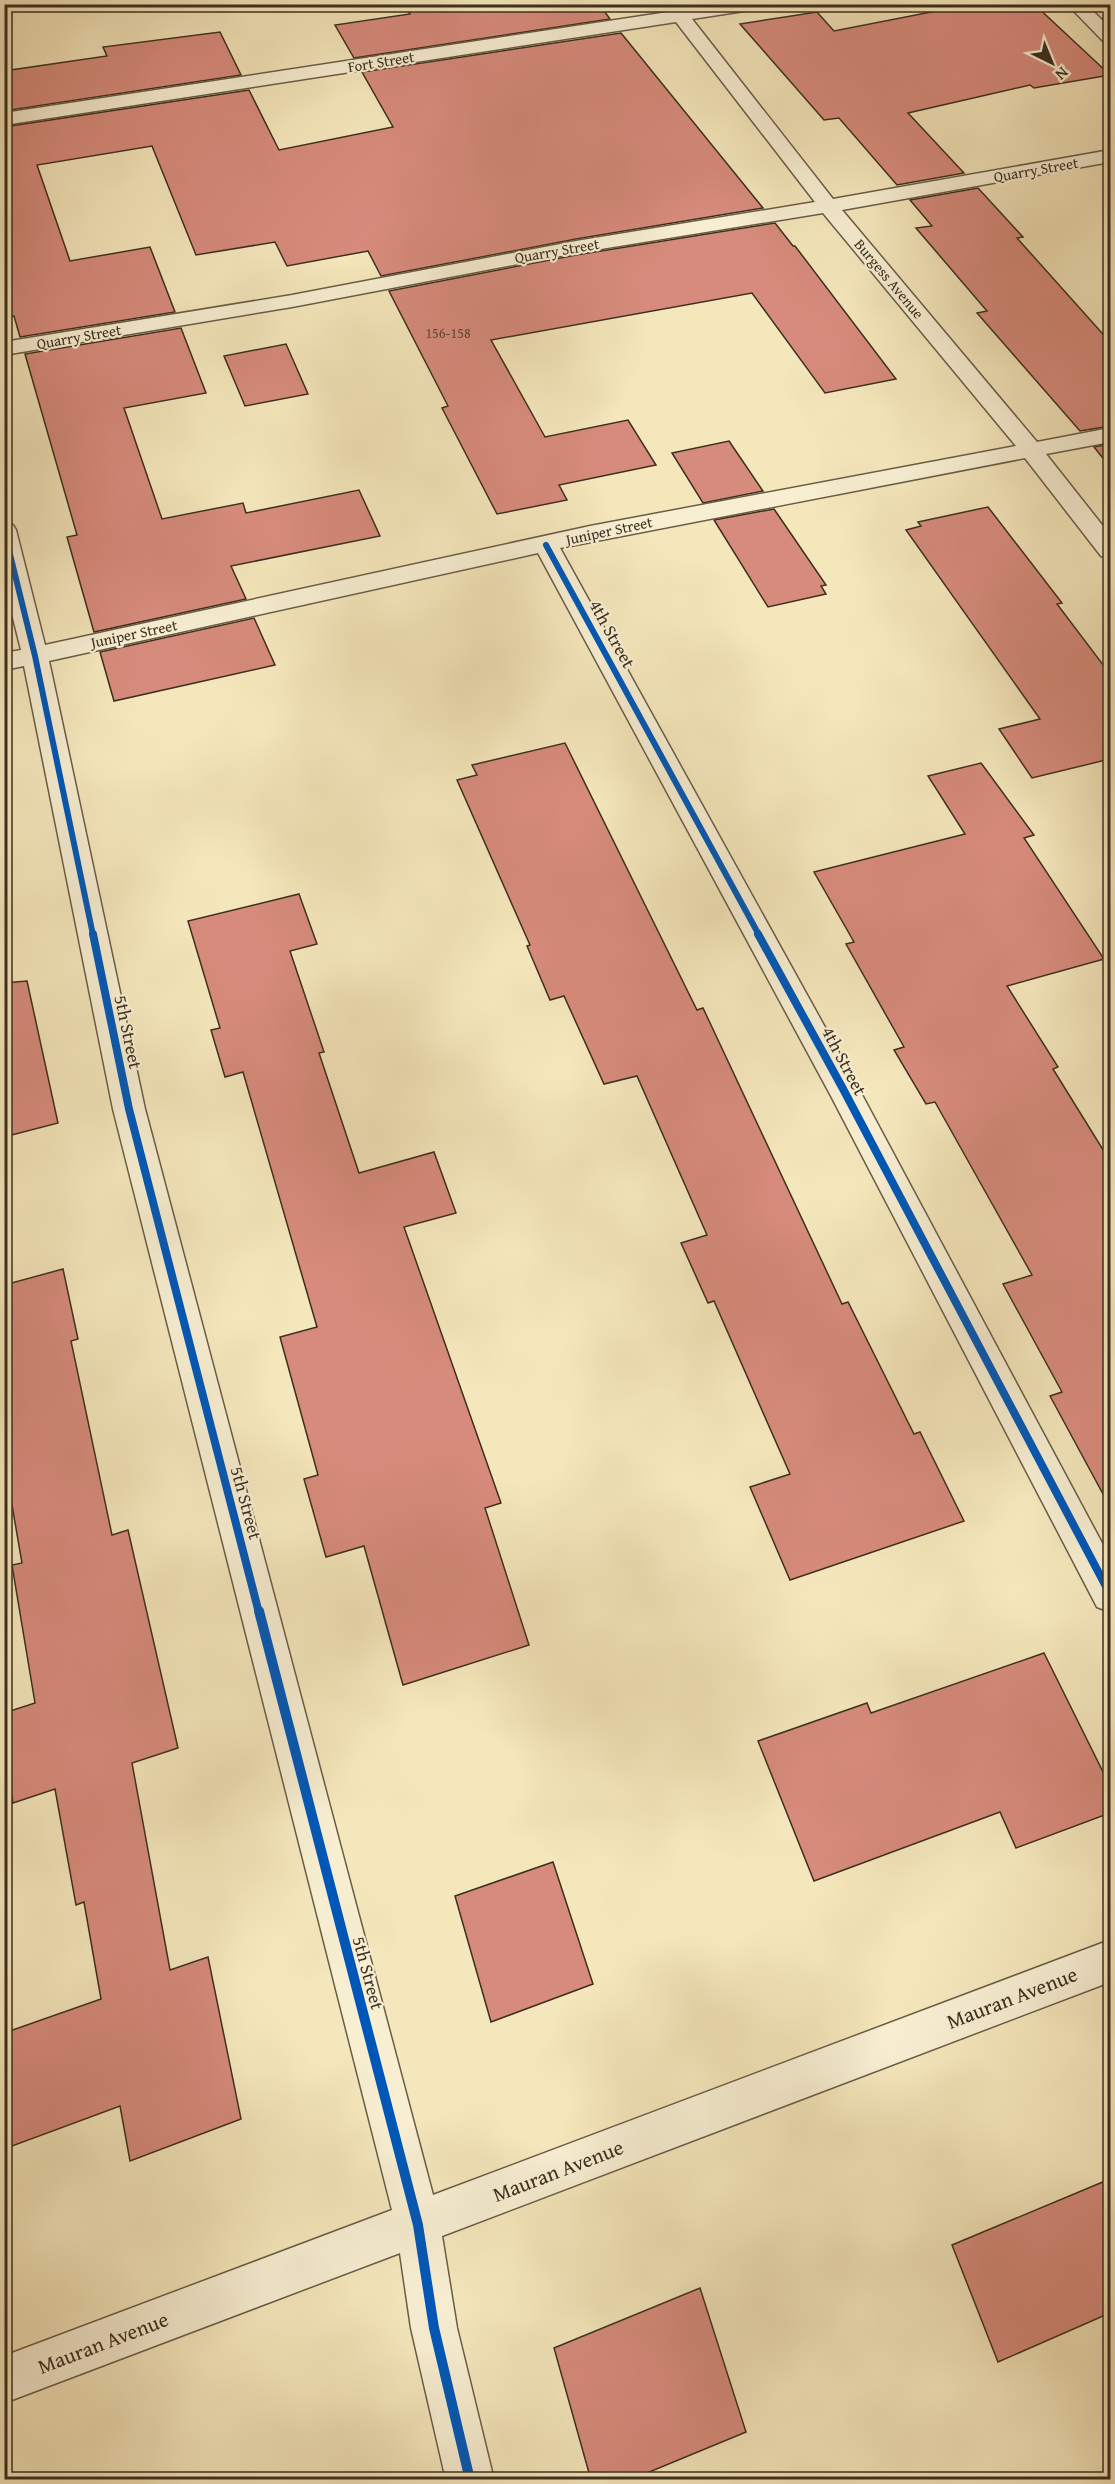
<svg xmlns="http://www.w3.org/2000/svg" width="1115" height="2484" font-family="'Gentium Book Plus',serif">
	<style>
		.building { fill: #d78b7c; stroke: #3c2f1f; stroke-width: 1.5 }
		.lines { fill: none; stroke-linecap: round; stroke-linejoin: round }
		.minor-casing { stroke: #6a5d46; stroke-width: 3 }
		.minor { fill: #f8efd3; fill-rule: evenodd }
		.cycleway-far2-casing { stroke: #f8efd3; stroke-width: 9 }
		.cycleway-far1-casing { stroke: #f8efd3; stroke-width: 11 }
		.cycleway-casing { stroke: #f8efd3; stroke-width: 14 }
		.cycleway-far2 { stroke: #0057b8; stroke-width: 6 }
		.cycleway-far1 { stroke: #0057b8; stroke-width: 8 }
		.cycleway { stroke: #0057b8; stroke-width: 10 }
		.labels { text-anchor: middle; stroke-width: 4.5; stroke-linejoin: round; paint-order: stroke }
		.far-number-label { font-size: 14px; fill: #634636 }
		.far-street-label { font-size: 15px; fill: #3c2f1f; stroke: #f8efd3 }
		.street-label { font-size: 18px; fill: #3c2f1f; stroke: #f8efd3 }
		.near-street-label { font-size: 21px; fill: #3c2f1f; stroke: #f8efd3 }
	</style>
	<rect width="100%" height="100%" fill="#f5e7bc"/>
	<filter id="stains"><feTurbulence type="fractalNoise" baseFrequency=".00333" numOctaves="4"/><feColorMatrix values="0 0 0 0 .2 0 0 0 0 .09 0 0 0 0 .02 0 0 0 .5 -.17"/></filter>
	<radialGradient id="worn" r=".72"><stop offset=".6" stop-color="#630" stop-opacity="0"/><stop offset="1" stop-color="#630" stop-opacity=".3"/></radialGradient>
	<!-- building -->
	<g class="building">
		<polygon points="404,4 599,4 610,19 354,58 335,25 410,14"/>
		<polygon points="972,4 1034,4 1110,75 1034,88 1030,85 908,113 964,173 897,185 839,118 824,120 740,24 817,12 834,31"/>
		<polygon points="220,32 241,75 4,111 4,71 107,56 103,47"/>
		<polygon points="621,33 763,208 576,239 381,276 368,251 287,266 275,242 196,255 152,146 37,165 70,261 150,247 175,312 20,337 14,316 4,318 4,127 249,90 279,150 393,127 362,72"/>
		<polygon points="978,188 1023,237 1017,238 1110,342 1110,426 1080,431 977,313 987,311 916,228 932,226 910,200"/>
		<polygon points="775,223 793,246 795,246 896,379 825,393 752,293 491,340 545,437 628,420 656,465 559,485 567,500 497,514 442,408 448,406 389,291 576,255"/>
		<polygon points="181,328 206,393 124,408 162,519 243,503 246,513 359,490 380,536 231,566 246,599 94,632 67,537 77,535 25,354"/>
		<polygon points="286,344 308,394 245,406 224,356"/>
		<polygon points="729,441 763,491 703,503 672,453"/>
		<polygon points="1110,444 1110,467 1094,447"/>
		<polygon points="988,507 1062,603 1057,604 1110,674 1110,759 1032,778 999,729 1040,719 906,530 921,526 918,522"/>
		<polygon points="774,509 826,585 821,586 826,594 768,607 714,520"/>
		<polygon points="254,618 275,665 114,701 100,652"/>
		<polygon points="565,743 697,1010 703,1008 842,1304 848,1302 914,1434 920,1432 964,1521 790,1580 750,1487 790,1474 714,1301 708,1303 681,1243 707,1235 637,1076 604,1084 564,996 550,1000 527,946 530,945 457,780 477,775 472,765"/>
		<polygon points="981,763 1034,835 1024,838 1104,959 1007,986 1058,1067 1053,1069 1110,1161 1110,1507 1050,1396 1062,1392 1003,1284 1032,1275 935,1102 926,1104 894,1050 904,1047 846,944 854,942 814,872 965,834 928,776"/>
		<polygon points="299,894 317,944 290,951 324,1052 319,1053 359,1173 434,1152 456,1213 404,1227 501,1503 485,1508 529,1645 403,1685 364,1546 326,1557 304,1479 318,1475 280,1337 317,1327 243,1072 225,1077 211,1030 220,1028 188,921"/>
		<polygon points="27,981 58,1123 4,1137 4,983"/>
		<polygon points="63,1269 78,1339 71,1341 112,1535 128,1530 178,1748 132,1763 170,1970 208,1957 241,2119 130,2161 120,2106 4,2149 4,2033 101,1999 84,1902 76,1905 55,1789 13,1803 4,1749 4,1713 35,1703 12,1565 22,1563 4,1459 4,1285"/>
		<polygon points="1044,1653 1110,1786 1110,1813 1016,1848 1000,1812 814,1881 758,1741 867,1703 871,1713"/>
		<polygon points="553,1862 593,1984 491,2022 455,1896"/>
		<polygon points="1110,2179 1110,2313 998,2362 952,2245"/>
		<polygon points="700,2288 746,2432 630,2480 591,2480 554,2348"/>
	</g>
	<g class="lines">
		<!-- minor casing -->
		<g class="minor-casing">
			<g id="minor">
				<polygon points="663,4 681,4 685,10 719,4 765,4 757,9 692,19 833,199 1110,150 1110,162 842,210 1037,442 1110,428 1110,442 1046,454 1110,535 1110,559 1101,556 1025,458 560,548 853,1078 1110,1558 1110,1612 1097,1607 831,1096 538,553 49,661 145,1109 433,2195 1110,1940 1110,1982 442,2236 457,2328 494,2480 446,2480 411,2328 400,2253 4,2403 4,2356 392,2210 113,1109 24,666 4,670 4,653 21,650 4,582 4,523 13,525 16,530 45,645 590,526 1016,446 823,213 576,253 292,307 4,355 4,342 292,295 576,241 815,202 676,22 4,125 4,113 668,12"/>
				<polygon points="1067,4 1086,4 1110,28 1110,43 1104,42"/>
			</g>
		</g>
		<!-- minor -->
		<use href="#minor" class="minor"/>
		<!-- cycleway-far2 casing -->
		<g class="cycleway-far2-casing">
			<g id="cycleway-far2">
				<polyline points="4,530 35,656 93,935"/>
				<polyline points="546,545 759,935"/>
			</g>
		</g>
		<!-- cycleway-far1 casing -->
		<g class="cycleway-far1-casing">
			<g id="cycleway-far1">
				<polyline points="93,934 129,1109 259,1613"/>
				<polyline points="758,934 842,1087 1110,1594"/>
			</g>
		</g>
		<!-- cycleway casing -->
		<g class="cycleway-casing">
			<polyline id="cycleway" points="259,1611 418,2225 434,2328 470,2480"/>
		</g>
		<!-- cycleway-far2 -->
		<use href="#cycleway-far2" class="cycleway-far2"/>
		<!-- cycleway-far1 -->
		<use href="#cycleway-far1" class="cycleway-far1"/>
		<!-- cycleway -->
		<use href="#cycleway" class="cycleway"/>
	</g>
	<g class="labels">
		<!-- far-number labels -->
		<g class="far-number-label">
			<text x="448" y="338">156-158</text>
		</g>
		<!-- far-street labels -->
		<g class="far-street-label">
			<text transform="translate(381 62) rotate(-9)" y="5">Fort Street</text>
			<text transform="translate(1036 170) rotate(-10)" y="5">Quarry Street</text>
			<text transform="translate(557 251) rotate(-10)" y="5">Quarry Street</text>
			<text transform="translate(889 279) rotate(50)" y="5">Burgess Avenue</text>
			<text transform="translate(79 337) rotate(-10)" y="5">Quarry Street</text>
			<text transform="translate(609 531) rotate(-12)" y="5">Juniper Street</text>
			<text transform="translate(134 634) rotate(-12)" y="5">Juniper Street</text>
		</g>
		<!-- street labels -->
		<g class="street-label">
			<text transform="translate(612 634) rotate(61)" y="6">4th Street</text>
			<text transform="translate(128 1032) rotate(78)" y="6">5th Street</text>
			<text transform="translate(844 1061) rotate(62)" y="6">4th Street</text>
			<text transform="translate(246 1503) rotate(75)" y="6">5th Street</text>
			<text transform="translate(368 1973) rotate(75)" y="6">5th Street</text>
		</g>
		<!-- near-street labels -->
		<g class="near-street-label">
			<text transform="translate(1012 1998) rotate(-21)" y="7">Mauran Avenue</text>
			<text transform="translate(558 2171) rotate(-21)" y="7">Mauran Avenue</text>
			<text transform="translate(103 2343) rotate(-21)" y="7">Mauran Avenue</text>
		</g>
	</g>
	<!-- margin -->
	<rect width="1115" height="2484" fill="none" stroke="#f5e7bc" stroke-width="24"/>
	<rect x="6" y="6" width="1103" height="2472" fill="none" stroke="#3c2f1f" stroke-width="3"/>
	<rect x="12" y="12" width="1091" height="2460" fill="none" stroke="#3c2f1f" stroke-width="1.5"/>
	<!-- north arrow -->
	<g transform="translate(1052 63) rotate(137)" stroke="#f8efd3" stroke-width="4.5" paint-order="stroke">
	<path d="M0-4.5L10 22L0 15L-10 22Z" fill="#3c2f1f"/>
	<text y="-9" font-size="16" font-weight="bold" text-anchor="middle" fill="#3c2f1f">N</text>
	</g>
	<rect width="100%" height="100%" filter="url(#stains)"/>
	<rect width="100%" height="100%" fill="url(#worn)"/>
</svg>
